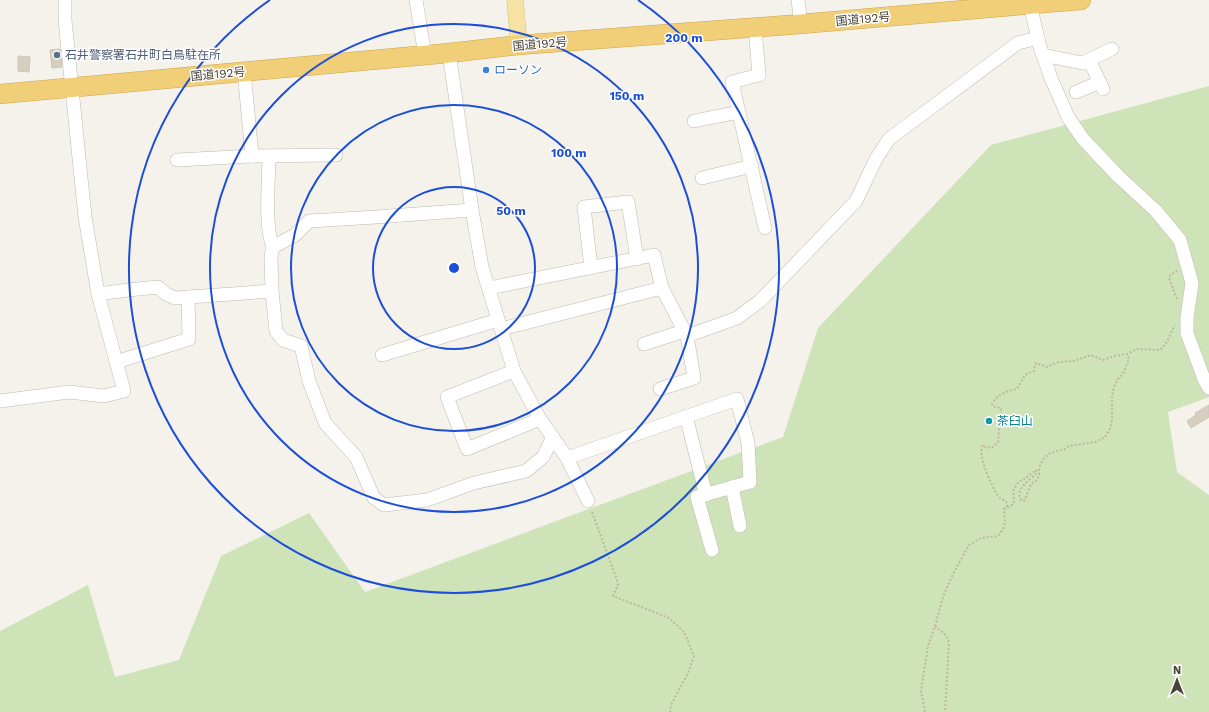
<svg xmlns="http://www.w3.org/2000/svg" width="1209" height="712" font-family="'Work Sans','Noto Sans JP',sans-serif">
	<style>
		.green { fill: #cee4b8 }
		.building { fill: #d5cec1; stroke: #cfc6b5 }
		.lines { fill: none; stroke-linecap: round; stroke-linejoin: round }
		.minor-casing { stroke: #bfbaae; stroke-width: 14 }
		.major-casing { stroke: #dac073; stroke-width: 17 }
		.highway-casing { stroke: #d0a549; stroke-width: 20 }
		.path { stroke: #bfb6a1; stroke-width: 2; stroke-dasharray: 2 2; stroke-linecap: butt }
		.minor { stroke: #fff; stroke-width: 13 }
		.major { stroke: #f6e2a2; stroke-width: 16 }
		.highway { stroke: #f1cf79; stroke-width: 19 }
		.ring { fill: none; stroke: #1d4ed8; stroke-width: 2 }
		.service-dot { fill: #5c6f8a; stroke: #fff; stroke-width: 1.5 }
		.shop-dot { fill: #3f7fe0; stroke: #fff; stroke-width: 1.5 }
		.culture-dot { fill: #0f9aa8; stroke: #fff; stroke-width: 1.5 }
		.labels { text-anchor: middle; stroke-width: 3; stroke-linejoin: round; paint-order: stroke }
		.street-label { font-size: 12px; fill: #484339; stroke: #fff }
		.service-label { font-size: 12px; fill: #4e5e75; stroke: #fff; text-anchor: start }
		.shop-label { font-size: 12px; fill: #366cbe; stroke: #fff; text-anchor: start }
		.culture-label { font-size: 12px; fill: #0d838f; stroke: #fff; text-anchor: start }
		.centre { fill: #1d4ed8; stroke: #fff; stroke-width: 2 }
		.ring-label { font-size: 12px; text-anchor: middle; font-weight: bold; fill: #1d4ed8; stroke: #fff; stroke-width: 3; stroke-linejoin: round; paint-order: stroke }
	</style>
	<rect width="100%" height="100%" fill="#f4f2eb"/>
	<!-- green -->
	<polygon class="green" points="1209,86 1209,397 1168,412 1177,472 1209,495 1209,712 0,712 0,631 88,585 115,677 179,660 221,556 309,513 365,592 783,437 818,328 991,145"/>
	<!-- building -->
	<g class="building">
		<polygon points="60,49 62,67 52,68 50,50"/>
		<polygon points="18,56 30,57 29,72 18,71"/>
		<polygon points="1209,405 1209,417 1191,428 1187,421 1196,415 1195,413"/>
	</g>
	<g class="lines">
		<!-- minor casing -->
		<g class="minor-casing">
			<g id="minor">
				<polyline points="65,0 65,20 85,217 98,294 128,290 158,287 166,294 175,298 272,291 271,256 273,247 295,235 309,221 376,217 472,210"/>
				<polyline points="416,0 425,56"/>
				<polyline points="798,0 801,24"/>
				<polyline points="1029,0 1040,47 1051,78 1068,117 1083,139 1118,176 1156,211 1180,240 1192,283 1187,318 1187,333 1204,379 1209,388"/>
				<polyline points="755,28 759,75 732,82 765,228"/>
				<polyline points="449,53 472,210 482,267 514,371 540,419 567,458 588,501"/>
				<polyline points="1043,55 1082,63 1112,49"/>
				<polyline points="1089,60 1103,89"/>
				<polyline points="244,71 252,156"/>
				<polyline points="1076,92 1100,82"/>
				<polyline points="694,121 739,112"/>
				<path d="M269 156C269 179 264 226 273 247"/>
				<polyline points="177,160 252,156 336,155"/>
				<polyline points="702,178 752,166"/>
				<polyline points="591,268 584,207 628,202 637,259"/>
				<polyline points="489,288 654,255 662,288 687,336 694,378 660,389"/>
				<polyline points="272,291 276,331 283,340 301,346 309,381 325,423 356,457 374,498 384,505 427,500 474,483 526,471 543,457 553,437"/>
				<polyline points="501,329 662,288"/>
				<polyline points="687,336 737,318 760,301 856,201 876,159 889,139 1018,43 1038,38"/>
				<polyline points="644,344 684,331"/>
				<polyline points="382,355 498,320"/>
				<polyline points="116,362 189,339 188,297"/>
				<polyline points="514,371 447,397 467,449 540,419"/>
				<polyline points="0,401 69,392 104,396 124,391 98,294"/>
				<polyline points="686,416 706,495"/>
				<polyline points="567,458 737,399 748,443 750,482 697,497 712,550"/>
				<polyline points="732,487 740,526"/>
			</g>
		</g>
		<!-- major casing -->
		<g class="major-casing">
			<polyline id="major" points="515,0 519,45"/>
		</g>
		<!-- highway casing -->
		<g class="highway-casing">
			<polyline id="highway" points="0,94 449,53 519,45 801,24 1081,0"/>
		</g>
		<!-- path -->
		<g class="path">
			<polyline points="1177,299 1169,278 1170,275 1177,271"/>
			<path d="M1007 507 1006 501C1004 500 1002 499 1000 498 995 494 982 464 982 457 981 453 981 448 983 445L987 448 993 447 998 442 1001 408 993 406 992 404C997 394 1007 391 1017 389L1025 375 1034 371 1035 365 1036 363 1047 367 1059 362 1074 361 1091 355 1103 360 1114 356 1127 354 1137 349 1160 350C1168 343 1169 335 1175 325"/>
			<polyline points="592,512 617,580 618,585 613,596 669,618 684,632 694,656 688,673 671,705 670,712"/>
			<polyline points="935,626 947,636 949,644 945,712"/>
			<path d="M925 712 921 691 928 646 935 626 943 597 953 574 969 545 981 538 998 536C1007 525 1005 523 1004 509L1012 505 1014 502 1013 491 1019 481 1023 480 1036 470 1037 473C1030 480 1013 490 1022 501L1025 500 1031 484 1036 481 1039 476V468L1044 458 1050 453 1065 449 1069 446 1095 442 1105 437 1110 429 1112 420V397L1114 387 1118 379 1123 374 1129 359 1127 354"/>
		</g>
		<!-- minor -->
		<use href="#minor" class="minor"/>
		<!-- major -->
		<use href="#major" class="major"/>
		<!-- highway -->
		<use href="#highway" class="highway"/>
	</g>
	<!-- distance rings -->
	<g class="ring">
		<circle cx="454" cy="268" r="81"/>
		<circle cx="454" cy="268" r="163"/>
		<circle cx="454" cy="268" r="244"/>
		<path d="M638 0A325 325 0 1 1 270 0"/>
	</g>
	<!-- markers -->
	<circle class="service-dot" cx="57" cy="55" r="4"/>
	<circle class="shop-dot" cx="486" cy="70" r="4"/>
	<circle class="culture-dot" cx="989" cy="421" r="4"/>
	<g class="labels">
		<!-- street labels -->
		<g class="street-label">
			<text transform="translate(863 19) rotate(-5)" y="4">国道192号</text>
			<text transform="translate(540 44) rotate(-5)" y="4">国道192号</text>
			<text transform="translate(218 74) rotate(-5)" y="4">国道192号</text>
		</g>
		<!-- service labels -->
		<g class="service-label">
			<text x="65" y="59">石井警察署石井町白鳥駐在所</text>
		</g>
		<!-- shop labels -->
		<g class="shop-label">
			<text x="494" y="74">ローソン</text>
		</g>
		<!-- culture labels -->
		<g class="culture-label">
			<text x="997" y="425">茶臼山</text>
		</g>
	</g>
	<circle cx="454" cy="268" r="6" class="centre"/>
	<g class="ring-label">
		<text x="684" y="42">200 m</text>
		<text x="627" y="100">150 m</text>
		<text x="569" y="157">100 m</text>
		<text x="511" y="215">50 m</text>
	</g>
	<!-- north arrow -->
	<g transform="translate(1177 680)" stroke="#ffffff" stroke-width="3" paint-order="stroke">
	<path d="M0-3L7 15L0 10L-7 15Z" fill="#484339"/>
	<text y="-6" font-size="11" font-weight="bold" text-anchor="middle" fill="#484339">N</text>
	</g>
</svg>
